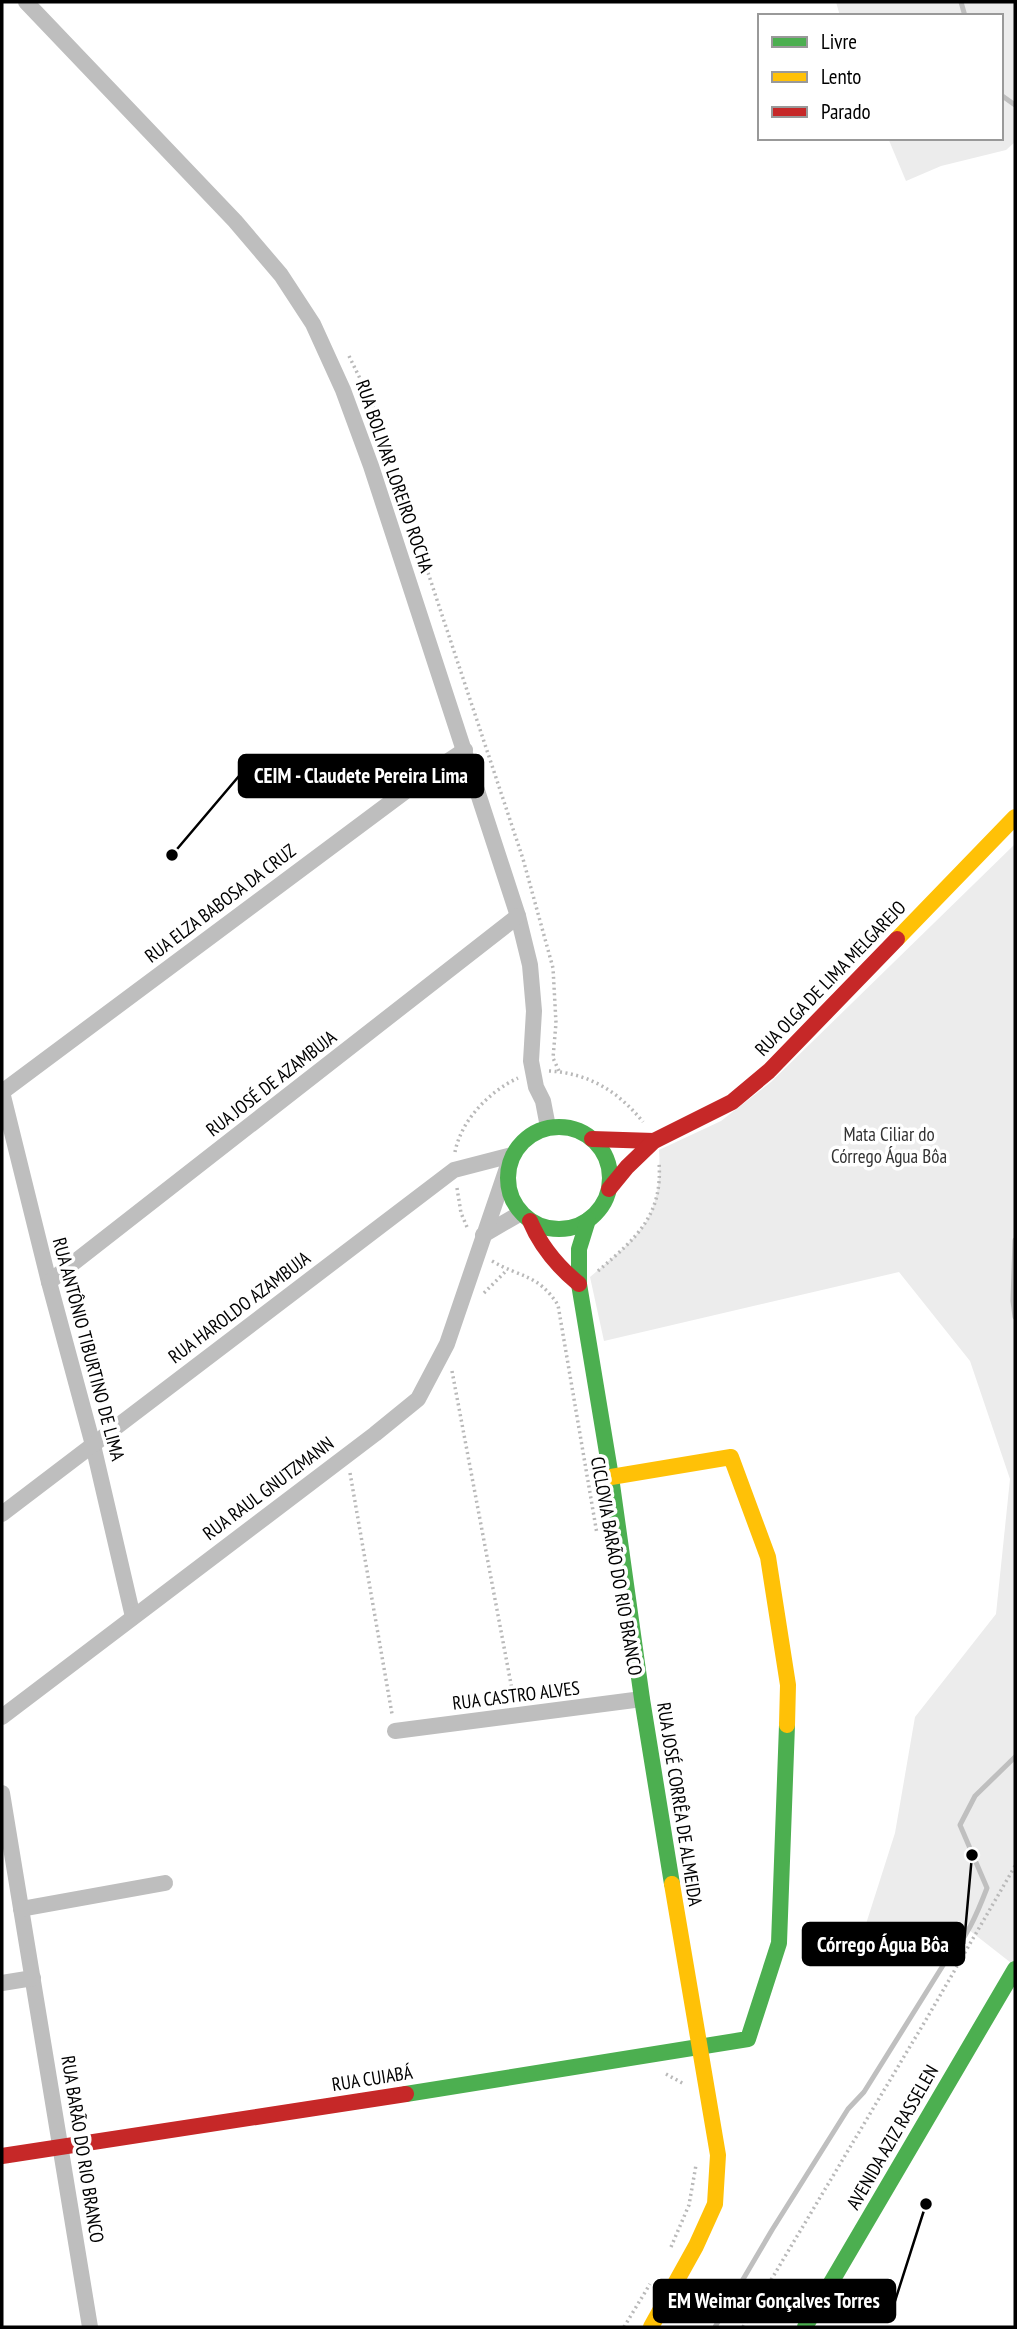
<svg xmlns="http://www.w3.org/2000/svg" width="1017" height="2329" font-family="'PT Sans Narrow',sans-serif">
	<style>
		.green { fill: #ececec }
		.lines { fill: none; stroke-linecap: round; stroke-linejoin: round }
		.stream { stroke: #bfbfbf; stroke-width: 5 }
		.path { stroke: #b9b9b9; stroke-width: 3.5; stroke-dasharray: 2 3.5; stroke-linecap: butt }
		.street { stroke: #bebebe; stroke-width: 16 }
		.fast { stroke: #4caf50; stroke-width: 16 }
		.slow { stroke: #ffc107; stroke-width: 16 }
		.jam { stroke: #c62828; stroke-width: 16 }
		.labels { text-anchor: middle; stroke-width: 7; stroke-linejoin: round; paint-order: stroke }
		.street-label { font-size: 19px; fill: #000; stroke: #fff }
		.park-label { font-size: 19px; fill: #333; stroke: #fff }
		.leader { fill: none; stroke: #000; stroke-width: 2.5 }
		.callout-dot { fill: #000; stroke: #fff; stroke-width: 2.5 }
		.callout { fill: #000; stroke: #000; stroke-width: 2.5 }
		.callout-label { font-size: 21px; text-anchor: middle; font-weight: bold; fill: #fff }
	</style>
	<rect width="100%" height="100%" fill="#fff"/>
	<!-- green -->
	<g class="green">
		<polygon points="836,2 1015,2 1015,142 1006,150 941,166 906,181 888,138 1001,138 1001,16 840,16"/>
		<path d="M1015 844V1966L969 1930 947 1959 858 1949 895 1833 915 1717 996 1614 1010 1479 970 1361 899 1272 604 1341 590 1277C639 1235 663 1221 659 1150L721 1121 771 1082Z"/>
	</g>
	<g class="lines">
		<!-- stream -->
		<g class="stream">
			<polyline points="961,2 965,16"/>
			<polyline points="1001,95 1015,105"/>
			<polyline points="1015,1240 1013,1301 1015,1317"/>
			<path d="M715 2327 772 2230 848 2109 864 2092 947 1959C966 1940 977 1914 987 1888L960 1825 975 1796 1015 1757"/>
		</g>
		<!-- path -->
		<g class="path">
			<polyline points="349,356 371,401 523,859 553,968 556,1023 553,1058 559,1071"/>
			<path d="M549 1071C589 1073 619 1092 643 1122"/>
			<path d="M455 1152C461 1120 490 1091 518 1078"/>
			<polyline points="457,1188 461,1213 467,1227"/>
			<path d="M492 1261C521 1278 538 1274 558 1305L597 1534"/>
			<path d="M598 1271C636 1238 663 1216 659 1162"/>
			<polyline points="484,1293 507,1270"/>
			<polyline points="452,1371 514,1700"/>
			<polyline points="350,1473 392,1714"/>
			<polyline points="666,2074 684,2084"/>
			<polyline points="671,2247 689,2205 696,2165"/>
			<polyline points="624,2327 650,2284"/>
			<polyline points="743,2327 927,2018 1015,1866"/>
		</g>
		<!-- street -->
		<g class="street">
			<polyline points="26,2 235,221 281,275 313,324 343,390 371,466 518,916 530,965 534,1011 531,1061 536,1087 543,1101 548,1127"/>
			<polyline points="2,1092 430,773 465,750"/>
			<polyline points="2,1092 49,1282 93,1445 133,1617"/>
			<polyline points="483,1235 521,1213"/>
			<polyline points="49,1282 518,916"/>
			<polyline points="2,1514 454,1170 512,1155"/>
			<polyline points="2,1717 375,1434 418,1399 447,1344 508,1165"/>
			<polyline points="395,1731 642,1699"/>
			<polyline points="2,1793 90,2327"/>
			<polyline points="21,1909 165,1883"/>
			<polyline points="2,1983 33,1978"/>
		</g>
		<!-- fast -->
		<g class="fast">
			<circle cx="559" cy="1178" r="51"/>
			<polyline points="588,1220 579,1249 579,1284 611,1477 642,1699 672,1884"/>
			<polyline points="406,2094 748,2039 779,1943 787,1725"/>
			<polyline points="805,2327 1015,1969"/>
		</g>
		<!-- slow -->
		<g class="slow">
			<polyline points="897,939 1015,817"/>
			<polyline points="611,1477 731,1457 768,1557 788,1685 787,1725"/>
			<polyline points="651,2327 696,2246 715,2204 718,2155 672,1884"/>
		</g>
		<!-- jam -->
		<g class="jam">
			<polyline points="592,1139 654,1141"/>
			<polyline points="609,1189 627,1167 654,1141 732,1102 769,1071 897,939"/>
			<path d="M530 1221C541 1247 557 1266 579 1284"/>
			<polyline points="2,2156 406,2094"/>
		</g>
	</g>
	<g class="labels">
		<!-- street labels -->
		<g class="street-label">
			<text transform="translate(395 476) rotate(71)" y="7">RUA BOLIVAR LOREIRO ROCHA</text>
			<text transform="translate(220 903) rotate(-37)" y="7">RUA ELZA BABOSA DA CRUZ</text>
			<text transform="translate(830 978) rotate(-46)" y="7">RUA OLGA DE LIMA MELGAREJO</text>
			<text transform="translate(271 1083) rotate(-38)" y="7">RUA JOSÉ DE AZAMBUJA</text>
			<text transform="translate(239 1307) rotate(-37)" y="7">RUA HAROLDO AZAMBUJA</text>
			<text transform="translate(89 1349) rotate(75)" y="7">RUA ANTÔNIO TIBURTINO DE LIMA</text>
			<text transform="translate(268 1488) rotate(-37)" y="7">RUA RAUL GNUTZMANN</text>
			<text transform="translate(617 1566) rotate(80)" y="7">CICLOVIA BARÃO DO RIO BRANCO</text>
			<text transform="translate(516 1695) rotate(-7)" y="7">RUA CASTRO ALVES</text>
			<text transform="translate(680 1804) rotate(81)" y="7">RUA JOSÉ CORRÊA DE ALMEIDA</text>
			<text transform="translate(372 2078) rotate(-9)" y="7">RUA CUIABÁ</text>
			<text transform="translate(892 2137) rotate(-60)" y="7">AVENIDA AZIZ RASSELEN</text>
			<text transform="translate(83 2149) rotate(81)" y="7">RUA BARÃO DO RIO BRANCO</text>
		</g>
		<!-- park labels -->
		<g class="park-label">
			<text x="889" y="1141">Mata Ciliar do<tspan x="889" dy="22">Córrego Água Bôa</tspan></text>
		</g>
	</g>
	<!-- callouts -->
	<path class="leader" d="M172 855L239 776M972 1855L964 1944M926 2204L895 2301"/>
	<g class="callout-dot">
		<circle cx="172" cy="855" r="7"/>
		<circle cx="972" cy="1855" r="7"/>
		<circle cx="926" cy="2204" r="7"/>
	</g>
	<g class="callout">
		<rect x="239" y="755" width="244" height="42" rx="7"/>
		<rect x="803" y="1923" width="161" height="42" rx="7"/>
		<rect x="654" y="2280" width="241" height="42" rx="7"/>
	</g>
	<g class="callout-label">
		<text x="361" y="783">CEIM - Claudete Pereira Lima</text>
		<text x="883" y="1952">Córrego Água Bôa</text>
		<text x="774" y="2308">EM Weimar Gonçalves Torres</text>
	</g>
	<!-- border -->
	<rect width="1017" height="2329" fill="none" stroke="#000000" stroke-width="7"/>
	<!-- legend -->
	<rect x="758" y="14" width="245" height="126" fill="#ffffff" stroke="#999999" stroke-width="2"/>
	<rect x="772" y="37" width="35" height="10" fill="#4caf50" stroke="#999999" stroke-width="2"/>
	<text x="821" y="49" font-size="21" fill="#000000">Livre</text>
	<rect x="772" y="72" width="35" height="10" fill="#ffc107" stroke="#999999" stroke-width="2"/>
	<text x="821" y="84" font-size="21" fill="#000000">Lento</text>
	<rect x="772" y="107" width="35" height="10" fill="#c62828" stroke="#999999" stroke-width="2"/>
	<text x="821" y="119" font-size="21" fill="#000000">Parado</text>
</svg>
